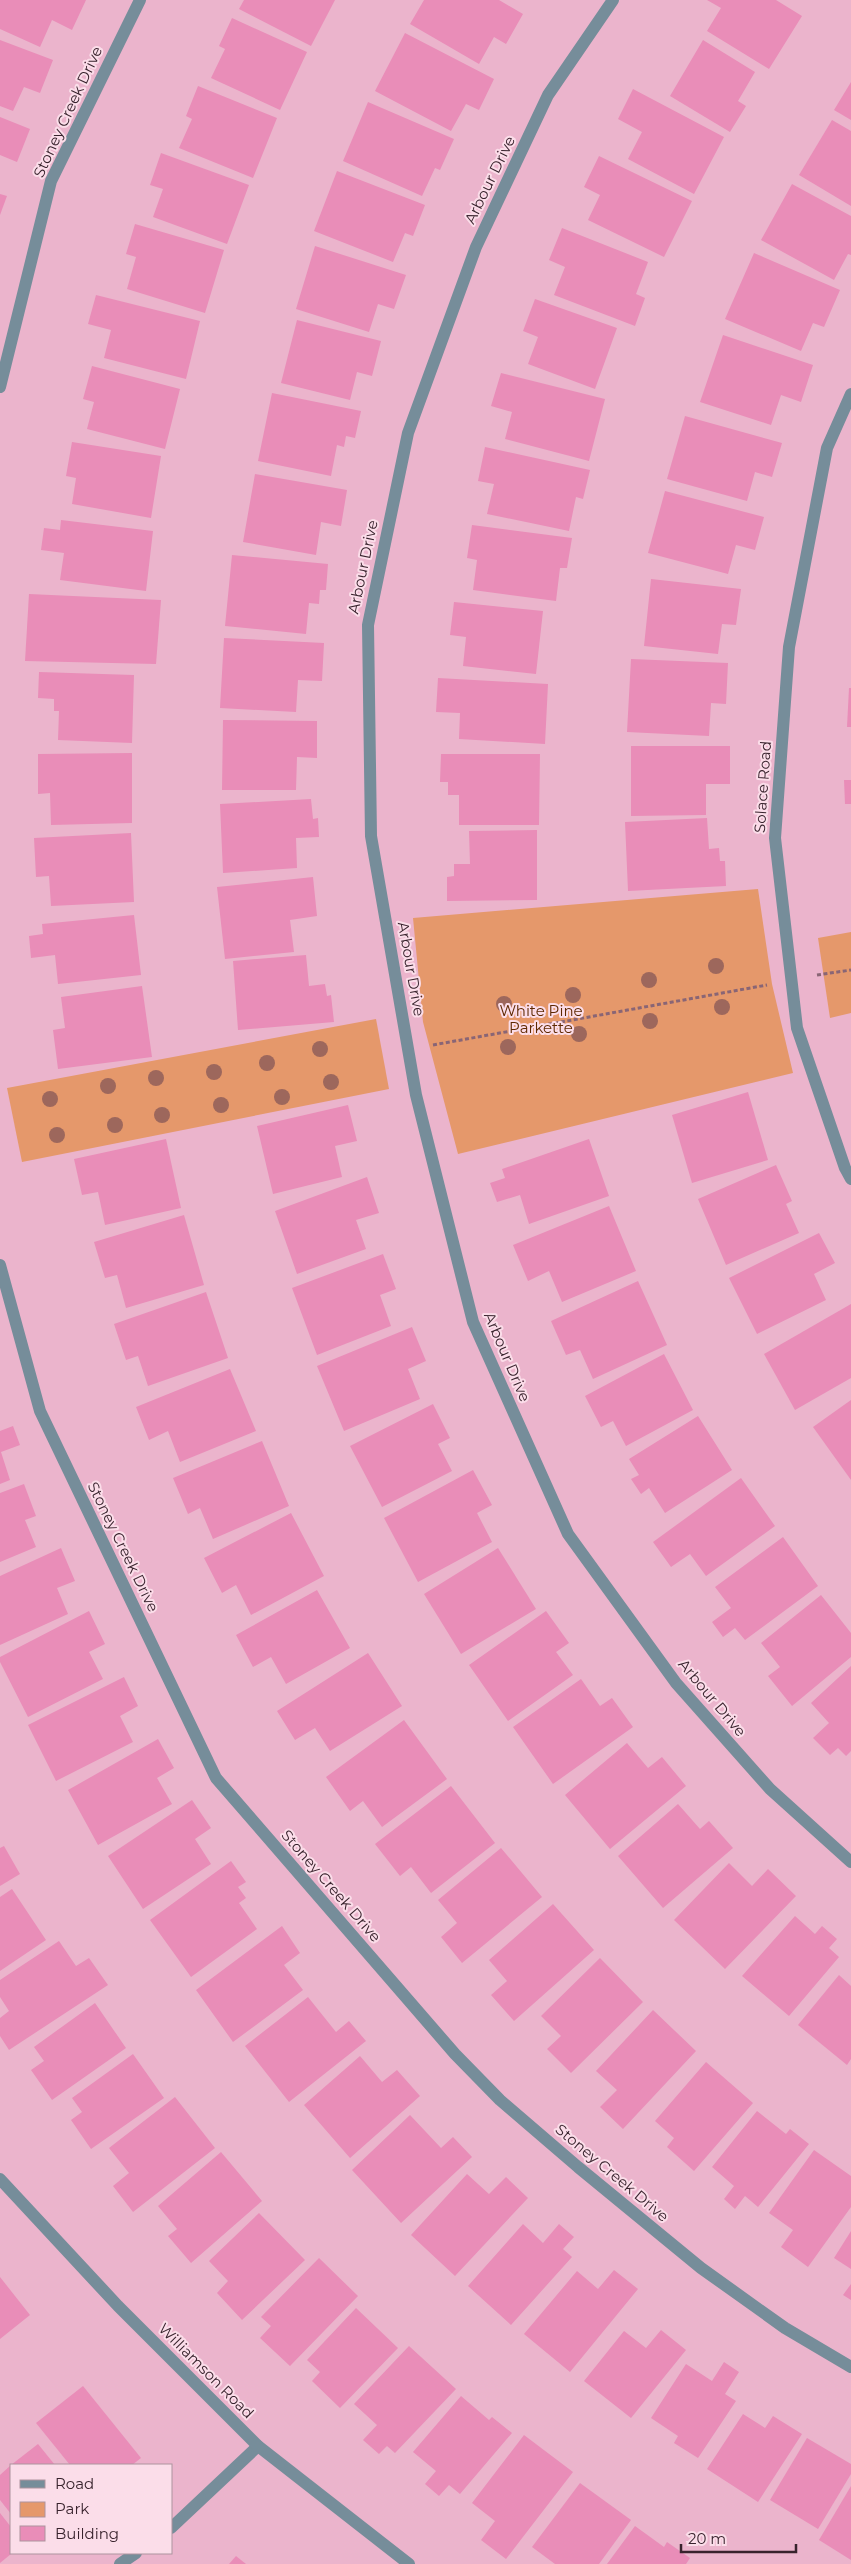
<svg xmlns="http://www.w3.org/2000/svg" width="851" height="2564" font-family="Montserrat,sans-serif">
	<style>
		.green { fill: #e5986b }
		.building { fill: #e98db8 }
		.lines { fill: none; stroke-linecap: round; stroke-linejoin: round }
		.path { stroke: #896575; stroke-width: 3; stroke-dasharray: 4 2.5; stroke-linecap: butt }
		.minor { stroke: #768d9a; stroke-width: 12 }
		.tertiary { stroke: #768d9a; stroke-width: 12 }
		.tree { fill: #9d675c }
		.labels { text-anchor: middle; stroke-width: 4; stroke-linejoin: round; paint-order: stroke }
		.street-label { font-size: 15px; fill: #38232d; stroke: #fbdde9 }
		.park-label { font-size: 15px; fill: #5e2800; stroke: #fbdde9 }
	</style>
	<rect width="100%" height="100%" fill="#ebb4cc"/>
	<!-- green -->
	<g class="green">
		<polygon points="758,889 772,984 793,1073 458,1154 423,1022 413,918"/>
		<polygon points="851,932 851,1013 830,1018 818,938"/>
		<polygon points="376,1019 389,1089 22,1162 7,1088"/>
	</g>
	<!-- building -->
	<g class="building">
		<polygon points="0,0 86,0 72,30 52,20 40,47 0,29"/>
		<polygon points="244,0 335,0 311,46 239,9"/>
		<polygon points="424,0 499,0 523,14 506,44 494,37 479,64 410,24"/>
		<polygon points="707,0 776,0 802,16 769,69 707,31 721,8"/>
		<polygon points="232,18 307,52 280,110 211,78 225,49 219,46"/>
		<polygon points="405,33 494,79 479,110 466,104 451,131 375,91"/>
		<polygon points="0,40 53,60 40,93 24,87 13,111 0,106"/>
		<polygon points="703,40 755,72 738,101 746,106 730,132 670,96"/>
		<polygon points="851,82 851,120 834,110"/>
		<polygon points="198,86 277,118 253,178 179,148 192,119 186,116"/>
		<polygon points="633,89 724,137 694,194 628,159 642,132 618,119"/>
		<polygon points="368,102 454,139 440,170 435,168 422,196 343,161"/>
		<polygon points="0,117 30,129 17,162 0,155"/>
		<polygon points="832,120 851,131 851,206 799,175"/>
		<polygon points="161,153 249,185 227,244 153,217 163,189 150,185"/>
		<polygon points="599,156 692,201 664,257 588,220 600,195 584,187"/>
		<polygon points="337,171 425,205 413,236 405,233 393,262 314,231"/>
		<polygon points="792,184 851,216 851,255 848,254 834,280 761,240"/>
		<polygon points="0,194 7,196 0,215"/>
		<polygon points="135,224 224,250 205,313 127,289 136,257 126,254"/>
		<polygon points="562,228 648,262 636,294 645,298 635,326 554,295 565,267 549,260"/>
		<polygon points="315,246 406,275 394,309 378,304 369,332 296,309"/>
		<polygon points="754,253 840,290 824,327 813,323 801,351 725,319"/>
		<polygon points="96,295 200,321 186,379 104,358 111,330 88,324"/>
		<polygon points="535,299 617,328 595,389 528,364 538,337 523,331"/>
		<polygon points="297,320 381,341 372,376 357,372 350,400 281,383"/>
		<polygon points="723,335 813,365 801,402 781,395 771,425 700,402"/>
		<polygon points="92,366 180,389 165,449 87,429 94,402 83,399"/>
		<polygon points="501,373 605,399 589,461 505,439 512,412 491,406"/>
		<polygon points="272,393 361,411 355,438 346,436 344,447 337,445 331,476 258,461"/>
		<polygon points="685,416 782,443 772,477 755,472 747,501 667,479"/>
		<polygon points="72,442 161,456 151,518 72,504 76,478 66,476"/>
		<polygon points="485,447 590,470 583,499 576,497 569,531 487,514 494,484 478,481"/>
		<polygon points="255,474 347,490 341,526 321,522 316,555 243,542"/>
		<polygon points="665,491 764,517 755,550 736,545 728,574 648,553"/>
		<polygon points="61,520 153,531 146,591 60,580 64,553 41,550 44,528 60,530"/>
		<polygon points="472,525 572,538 567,568 560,568 556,601 473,590 477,560 467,558"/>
		<polygon points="232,555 328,564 326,590 320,590 319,604 309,603 306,634 225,626"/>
		<polygon points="651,579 741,589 736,625 722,624 718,654 644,646"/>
		<polygon points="29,594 161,600 156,664 25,661"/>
		<polygon points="454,602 543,611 536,674 463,666 466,637 450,635"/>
		<polygon points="224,638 324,643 322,681 298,680 296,712 220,708"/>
		<polygon points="631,659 728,663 726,704 711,703 709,736 627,732"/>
		<polygon points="39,672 134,675 132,743 58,740 59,711 54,711 54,699 38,698"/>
		<polygon points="438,678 548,684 545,744 459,739 460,713 436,712"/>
		<polygon points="849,688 851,688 851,727 847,727"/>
		<polygon points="223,720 317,721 317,758 297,757 296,790 222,790"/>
		<polygon points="631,746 730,746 730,784 706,784 706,815 631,816"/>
		<polygon points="132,753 132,823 51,825 50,793 38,794 38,754"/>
		<polygon points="441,754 540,754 539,825 459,825 459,795 448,795 448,782 440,782"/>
		<polygon points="844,780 851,780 851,804 845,804"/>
		<polygon points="311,799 313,819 318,818 319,837 296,838 297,868 223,873 220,804"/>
		<polygon points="707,818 709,849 719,848 720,861 725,861 726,886 628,891 625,822"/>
		<polygon points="537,830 537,900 447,901 447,877 454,876 454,864 470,864 469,831"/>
		<polygon points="131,833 134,902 51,906 49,876 36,877 34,838"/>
		<polygon points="313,877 317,916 290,920 294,952 225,959 217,887"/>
		<polygon points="134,915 141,975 58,984 55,955 31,958 29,936 43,934 42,924"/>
		<polygon points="306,955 309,986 325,984 327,996 331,995 334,1022 238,1030 233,961"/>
		<polygon points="142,986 152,1057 58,1069 53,1030 65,1028 61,997"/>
		<polygon points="748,1092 768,1160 692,1183 672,1115"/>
		<polygon points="348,1105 357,1141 335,1146 342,1177 273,1194 257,1126"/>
		<polygon points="166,1139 181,1208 105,1225 98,1192 82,1195 74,1159"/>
		<polygon points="589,1139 609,1196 529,1224 520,1195 497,1202 490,1183 505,1178 502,1169"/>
		<polygon points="776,1165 792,1201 786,1204 799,1233 726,1265 698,1199"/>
		<polygon points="367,1177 379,1213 356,1220 366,1249 297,1274 275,1211"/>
		<polygon points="609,1206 636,1271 562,1302 549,1271 528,1281 513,1245"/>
		<polygon points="184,1215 204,1285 126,1308 117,1275 105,1278 94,1242"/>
		<polygon points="819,1233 835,1263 814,1274 826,1300 757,1334 729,1278"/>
		<polygon points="383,1254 396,1289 380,1295 391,1326 317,1355 292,1288"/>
		<polygon points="638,1281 667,1345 593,1379 580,1350 566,1355 551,1321"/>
		<polygon points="206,1292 228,1358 148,1386 138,1356 126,1360 114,1324"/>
		<polygon points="851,1304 851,1378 795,1410 764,1354"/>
		<polygon points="412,1327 426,1361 408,1369 420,1399 344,1431 317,1366"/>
		<polygon points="664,1354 693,1410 626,1446 613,1421 601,1427 585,1396"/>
		<polygon points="230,1369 256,1431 180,1462 168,1431 149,1440 136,1407"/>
		<polygon points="851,1400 851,1480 813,1427"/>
		<polygon points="433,1404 450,1438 438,1444 452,1471 382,1507 350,1446"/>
		<polygon points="698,1416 732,1470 665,1513 649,1488 641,1494 631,1479 639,1475 629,1459"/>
		<polygon points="13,1426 20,1445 1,1452 10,1480 0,1484 0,1431"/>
		<polygon points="262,1441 289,1506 213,1539 200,1508 188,1514 173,1478"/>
		<polygon points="473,1470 492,1505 477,1513 492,1542 418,1582 384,1518"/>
		<polygon points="741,1478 775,1526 706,1576 690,1554 671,1567 653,1542"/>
		<polygon points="24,1484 36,1516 25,1520 36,1547 0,1562 0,1493"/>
		<polygon points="291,1513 324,1576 251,1615 236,1585 222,1593 204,1558"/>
		<polygon points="783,1537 818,1586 745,1640 735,1628 723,1637 712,1622 731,1608 715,1587"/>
		<polygon points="61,1548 75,1581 57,1588 68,1614 0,1645 0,1576"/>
		<polygon points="498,1548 536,1609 461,1654 424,1594"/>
		<polygon points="317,1590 350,1648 286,1684 271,1657 253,1667 236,1635"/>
		<polygon points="821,1595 851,1633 851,1657 792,1706 768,1676 780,1667 761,1643"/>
		<polygon points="89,1611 105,1644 89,1652 103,1679 28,1717 0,1662 0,1657"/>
		<polygon points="546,1611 569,1643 556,1652 573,1675 508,1721 469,1665"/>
		<polygon points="368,1653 402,1706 330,1751 315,1728 295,1740 277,1711"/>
		<polygon points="851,1666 851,1751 846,1756 838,1748 830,1755 813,1738 829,1723 811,1703"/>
		<polygon points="124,1677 138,1706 120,1716 133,1742 56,1781 28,1725"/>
		<polygon points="581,1679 600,1706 612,1698 633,1727 553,1784 513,1727"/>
		<polygon points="404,1720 447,1779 382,1827 363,1801 350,1811 326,1777"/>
		<polygon points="158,1739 174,1768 157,1778 172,1804 98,1845 68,1790"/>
		<polygon points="627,1743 648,1768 662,1757 686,1786 610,1849 565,1795"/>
		<polygon points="451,1786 495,1843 431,1893 411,1867 400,1876 375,1844"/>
		<polygon points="192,1800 211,1828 195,1839 211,1864 143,1909 108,1856"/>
		<polygon points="678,1804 700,1829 709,1821 733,1848 663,1908 618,1856"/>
		<polygon points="4,1846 20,1874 0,1886 0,1848"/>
		<polygon points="501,1848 542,1897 462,1963 441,1937 457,1923 438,1900"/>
		<polygon points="231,1861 246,1882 238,1887 246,1898 239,1903 257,1929 191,1977 150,1920"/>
		<polygon points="729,1863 752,1886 768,1869 796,1896 725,1969 674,1920"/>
		<polygon points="12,1889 46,1940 0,1971 0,1897"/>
		<polygon points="553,1904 594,1950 514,2021 491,1995 507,1981 489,1960"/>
		<polygon points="795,1916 815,1934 822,1926 837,1939 829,1948 839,1957 789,2016 742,1976"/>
		<polygon points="282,1926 300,1953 284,1965 303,1990 233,2042 196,1990"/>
		<polygon points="59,1941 76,1966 89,1958 108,1985 9,2050 0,2036 0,2018 9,2011 0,1997 0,1980"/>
		<polygon points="600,1958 643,2002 571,2073 547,2049 561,2036 541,2016"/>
		<polygon points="839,1975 851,1986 851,2059 847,2065 798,2025"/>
		<polygon points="308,1997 336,2032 349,2021 366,2041 289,2102 245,2046"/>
		<polygon points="95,2003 126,2048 52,2100 31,2070 44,2061 34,2047"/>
		<polygon points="653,2010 696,2051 623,2129 600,2107 617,2090 596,2071"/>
		<polygon points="133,2054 164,2098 91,2149 71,2120 82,2112 72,2098"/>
		<polygon points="360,2056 382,2082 397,2070 420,2096 350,2158 304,2105"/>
		<polygon points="706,2062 753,2103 694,2171 667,2147 674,2138 655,2121"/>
		<polygon points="175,2097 215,2148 133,2212 113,2186 129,2173 109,2148"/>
		<polygon points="757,2111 786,2134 790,2129 809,2144 758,2207 745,2196 735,2209 724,2199 734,2186 712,2167"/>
		<polygon points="410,2115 441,2148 453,2137 472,2157 401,2223 352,2170"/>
		<polygon points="814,2150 851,2176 851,2207 808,2267 781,2247 793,2230 769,2213"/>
		<polygon points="221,2152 262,2201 191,2263 168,2236 177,2229 158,2206"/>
		<polygon points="467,2174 489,2194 506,2177 528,2198 455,2276 411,2235"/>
		<polygon points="259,2213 305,2260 242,2320 217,2293 228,2281 209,2261"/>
		<polygon points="523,2224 543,2243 559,2224 574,2237 563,2249 572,2257 511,2325 468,2286"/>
		<polygon points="851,2231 851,2269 834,2258"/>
		<polygon points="319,2258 358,2296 290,2366 260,2338 271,2326 261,2317"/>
		<polygon points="614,2270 638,2289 570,2372 524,2334 577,2271 598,2289"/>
		<polygon points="0,2277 30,2315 0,2339"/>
		<polygon points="851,2284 851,2300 843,2295"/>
		<polygon points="356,2308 398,2348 340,2408 312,2381 320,2372 307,2360"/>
		<polygon points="661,2330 686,2350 631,2418 584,2381 624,2331 646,2348"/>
		<polygon points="409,2346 456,2389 395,2453 387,2446 379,2454 363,2440 377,2425 354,2404"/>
		<polygon points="724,2362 739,2372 725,2394 736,2401 698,2458 674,2443 678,2436 651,2418 686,2364 712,2381"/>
		<polygon points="83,2386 141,2458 132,2465 70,2465 36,2423"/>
		<polygon points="461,2396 489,2420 492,2417 512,2433 460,2494 449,2485 439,2496 425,2484 436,2471 413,2452"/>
		<polygon points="743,2414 765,2428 773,2416 802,2434 758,2502 707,2469"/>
		<polygon points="524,2435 573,2472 506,2559 481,2540 495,2521 472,2503"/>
		<polygon points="807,2438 851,2464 851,2474 818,2529 770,2500"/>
		<polygon points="38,2444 55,2465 11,2465"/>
		<polygon points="11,2465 11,2514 0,2500 0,2475"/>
		<polygon points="580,2483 631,2520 599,2564 555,2564 532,2547"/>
		<polygon points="851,2486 851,2560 819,2540"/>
		<polygon points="0,2513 11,2527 11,2554 0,2563"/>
		<polygon points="635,2526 664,2547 667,2542 690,2558 686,2564 607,2564"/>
		<polygon points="236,2556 246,2564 229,2564"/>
	</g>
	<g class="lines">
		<!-- path -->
		<g class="path">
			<polyline points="817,975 851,970"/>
			<polyline points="433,1045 767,985"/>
		</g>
		<!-- minor -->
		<g class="minor">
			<polyline points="613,0 548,95 476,247 408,433 368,625 371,836 416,1095 473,1322 568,1534 676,1683 770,1789 851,1862"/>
			<polyline points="0,387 51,181 140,0"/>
			<polyline points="851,394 827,448 789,647 775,838 797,1028 845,1168 851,1179"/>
			<polyline points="0,1265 40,1411 216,1778 455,2054 500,2100 578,2167 701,2268 785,2328 851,2367"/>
			<polyline points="171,2528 258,2446"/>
			<polyline points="120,2564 136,2553"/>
		</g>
		<!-- tertiary -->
		<polyline class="tertiary" points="0,2179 118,2306 258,2446 409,2564"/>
	</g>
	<!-- trees -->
	<g class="tree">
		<circle cx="716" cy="966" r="8"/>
		<circle cx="649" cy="980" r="8"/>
		<circle cx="573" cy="995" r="8"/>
		<circle cx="504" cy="1004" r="8"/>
		<circle cx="722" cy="1007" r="8"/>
		<circle cx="650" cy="1021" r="8"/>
		<circle cx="579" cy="1034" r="8"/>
		<circle cx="508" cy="1047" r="8"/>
		<circle cx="320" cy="1049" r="8"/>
		<circle cx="267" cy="1063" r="8"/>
		<circle cx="214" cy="1072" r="8"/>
		<circle cx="156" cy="1078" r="8"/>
		<circle cx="331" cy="1082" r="8"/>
		<circle cx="108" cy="1086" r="8"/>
		<circle cx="282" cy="1097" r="8"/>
		<circle cx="50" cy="1099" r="8"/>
		<circle cx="221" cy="1105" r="8"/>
		<circle cx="162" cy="1115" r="8"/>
		<circle cx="115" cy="1125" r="8"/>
		<circle cx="57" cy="1135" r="8"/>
	</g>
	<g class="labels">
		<!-- street labels -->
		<g class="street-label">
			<text transform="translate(68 112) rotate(-65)" y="5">Stoney Creek Drive</text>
			<text transform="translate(490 180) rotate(-64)" y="5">Arbour Drive</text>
			<text transform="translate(363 567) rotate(-78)" y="5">Arbour Drive</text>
			<text transform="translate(763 787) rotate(-86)" y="5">Solace Road</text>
			<text transform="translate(411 969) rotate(80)" y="5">Arbour Drive</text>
			<text transform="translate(507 1357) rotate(67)" y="5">Arbour Drive</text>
			<text transform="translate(123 1547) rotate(64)" y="5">Stoney Creek Drive</text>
			<text transform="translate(712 1698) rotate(50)" y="5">Arbour Drive</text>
			<text transform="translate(331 1886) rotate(49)" y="5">Stoney Creek Drive</text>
			<text transform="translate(612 2173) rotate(40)" y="5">Stoney Creek Drive</text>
			<text transform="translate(206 2371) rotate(45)" y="5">Williamson Road</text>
		</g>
		<!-- park labels -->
		<g class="park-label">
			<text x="541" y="1016">White Pine<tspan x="541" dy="17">Parkette</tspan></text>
		</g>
	</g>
	<!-- legend -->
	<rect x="10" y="2464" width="162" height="90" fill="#fbdde9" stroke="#ad939e"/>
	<rect x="20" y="2480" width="25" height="8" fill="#768d9a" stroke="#ad939e"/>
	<text x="55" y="2489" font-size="15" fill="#38232d">Road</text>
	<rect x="20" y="2502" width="25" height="15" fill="#e5986b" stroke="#ad939e"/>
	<text x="55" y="2514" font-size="15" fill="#38232d">Park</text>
	<rect x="20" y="2526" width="25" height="15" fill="#e98db8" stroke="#ad939e"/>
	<text x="55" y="2539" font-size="15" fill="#38232d">Building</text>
	<!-- scale -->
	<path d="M681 2544v8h115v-8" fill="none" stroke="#38232d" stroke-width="2.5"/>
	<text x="688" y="2544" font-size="15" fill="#38232d" stroke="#fbdde9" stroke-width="4" paint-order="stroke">20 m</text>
</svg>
